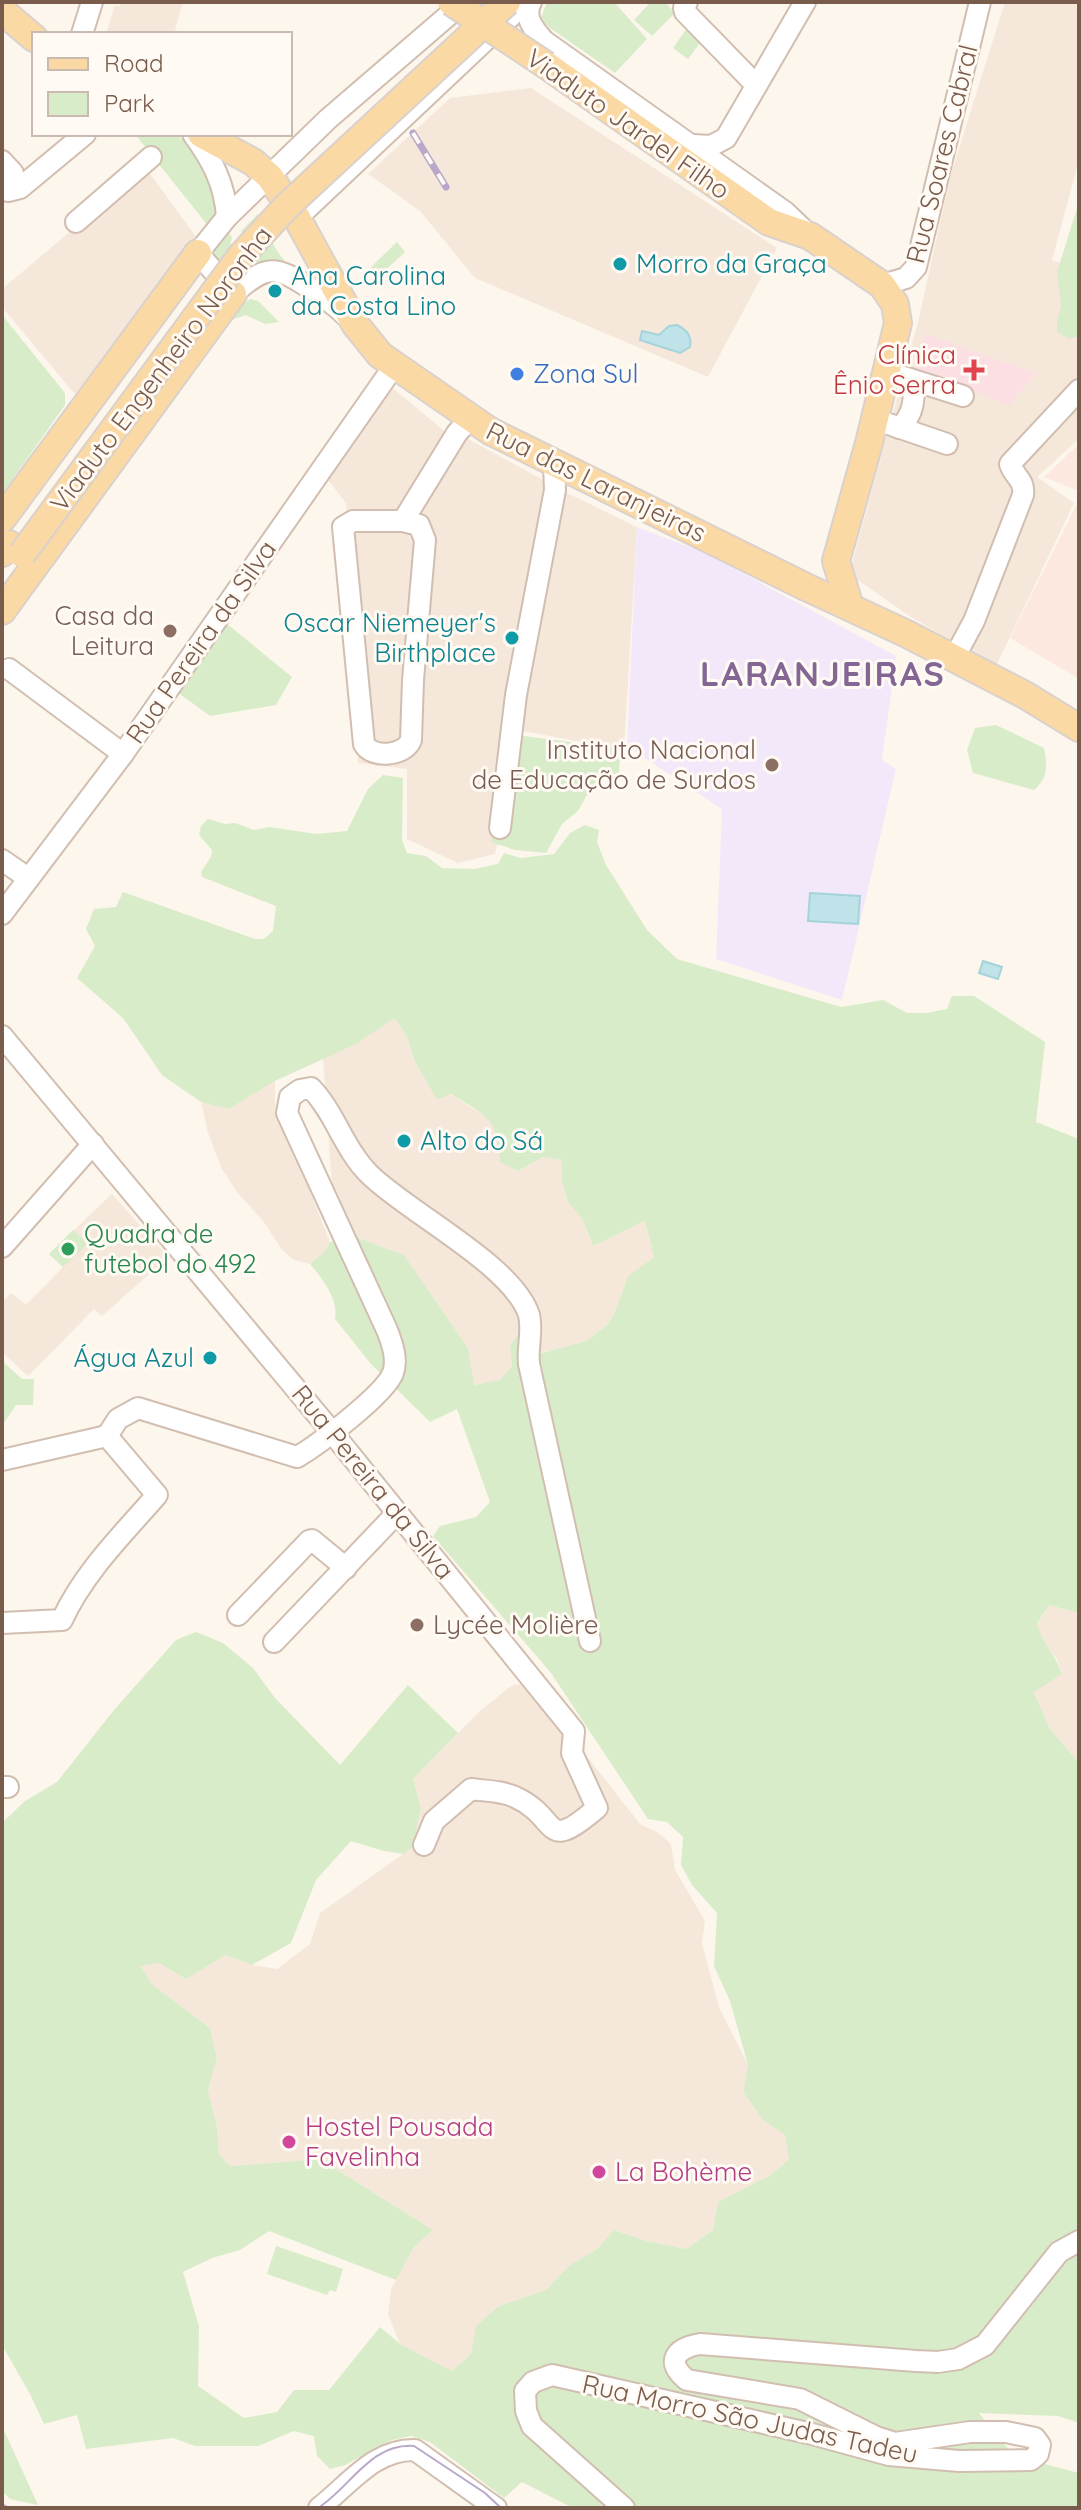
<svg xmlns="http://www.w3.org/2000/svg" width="1081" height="2510" font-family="Quicksand,sans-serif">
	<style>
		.residential { fill: #f5e8da }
		.commercial { fill: #fde8e0 }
		.education { fill: #f3e8fa }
		.medical { fill: #fbdfe3 }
		.green { fill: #d8ecc9 }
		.water { fill: #bfe3e8; stroke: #a5d3da; stroke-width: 2 }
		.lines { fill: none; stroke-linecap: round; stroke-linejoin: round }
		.minor-casing { stroke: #d1beb0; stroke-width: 24 }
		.major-casing { stroke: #dad1cd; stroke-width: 30 }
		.minor { stroke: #fff; stroke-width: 20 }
		.major { stroke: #fbd9a5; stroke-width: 26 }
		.tram { stroke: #b9a8c9; stroke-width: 2 }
		.rail-casing { stroke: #b9a8c9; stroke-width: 7 }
		.rail { stroke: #fffaf3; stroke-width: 4; stroke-dasharray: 12; stroke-linecap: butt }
		.major-bridge-casing { stroke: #dad1cd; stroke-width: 30; stroke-linecap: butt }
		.major-bridge { stroke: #fbd9a5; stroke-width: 26 }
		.culture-dot { fill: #0f9aa8; stroke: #fffaf3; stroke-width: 3 }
		.health-dot { fill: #e0444e; stroke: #fffaf3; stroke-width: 3 }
		.shop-dot { fill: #3f7fe0; stroke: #fffaf3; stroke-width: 3 }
		.education-dot { fill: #8d6e63; stroke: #fffaf3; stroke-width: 3 }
		.leisure-dot { fill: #2e9e5b; stroke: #fffaf3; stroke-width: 3 }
		.hotel-dot { fill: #d1479c; stroke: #fffaf3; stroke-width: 3 }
		.labels { text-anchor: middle; stroke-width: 6; stroke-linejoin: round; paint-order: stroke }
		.street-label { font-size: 26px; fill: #7a5c4d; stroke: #fffaf3 }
		.culture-label { font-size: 26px; fill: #0d838f; stroke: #fffaf3; text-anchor: start }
		.health-label { font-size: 26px; fill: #be3a42; stroke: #fffaf3; text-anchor: end }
		.shop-label { font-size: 26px; fill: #366cbe; stroke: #fffaf3; text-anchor: start }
		.education-label { font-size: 26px; fill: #785e54; stroke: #fffaf3; text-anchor: end }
		.leisure-label { font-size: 26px; fill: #27864d; stroke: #fffaf3; text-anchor: start }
		.hotel-label { font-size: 26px; fill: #b23c85; stroke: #fffaf3; text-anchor: start }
		.district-label { font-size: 34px; font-weight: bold; letter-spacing: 2px; fill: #846695; stroke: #fffaf3 }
	</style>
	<rect width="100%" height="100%" fill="#fdf6ec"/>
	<!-- residential -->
	<g class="residential">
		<polygon points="121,2 183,2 174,34 106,34 115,5 119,7"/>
		<polygon points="1005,2 1073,2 1079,5 1079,160 1052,260 1079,269 1079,439 1037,477 1074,503 996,666 911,617 849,574 919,318 950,177"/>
		<polygon points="531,88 777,248 708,377 475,278 420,211 368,174 450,98"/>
		<polygon points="146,168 199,241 80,391 74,393 2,307 2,289"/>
		<polygon points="389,385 449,435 459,434 567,493 637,527 624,750 523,731 495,854 458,863 407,839 407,769 358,763 346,503 325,476"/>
		<polygon points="395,1018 407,1037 415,1062 437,1100 450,1094 490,1119 518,1171 543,1157 561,1160 562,1183 568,1202 583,1220 593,1246 645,1221 654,1257 628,1276 614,1314 607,1325 586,1341 537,1354 510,1345 512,1366 500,1381 473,1385 468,1348 404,1255 356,1237 332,1187 323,1058 356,1044"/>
		<polygon points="275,1081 275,1104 330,1242 324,1252 310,1264 294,1260 283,1251 263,1221 237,1192 222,1169 208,1133 201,1102 229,1109"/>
		<polygon points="112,1194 168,1257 102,1316 94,1309 28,1376 2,1352 2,1303 11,1293 26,1305 63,1267 49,1254"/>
		<polygon points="1049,1605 1079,1613 1079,1763 1050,1729 1034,1691 1062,1673 1057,1659 1041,1639 1037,1625"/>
		<polygon points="524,1683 541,1698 640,1824 657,1832 671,1844 675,1870 705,1921 702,1943 719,2007 748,2065 743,2092 763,2120 785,2135 789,2161 769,2176 718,2202 713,2230 686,2249 647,2241 614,2230 597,2249 570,2265 546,2290 499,2306 477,2326 471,2354 452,2371 400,2344 388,2314 391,2289 414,2247 433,2230 320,2159 230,2166 219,2154 217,2127 208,2090 217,2058 210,2028 152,1984 139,1965 159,1963 186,1979 226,1955 252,1965 277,1969 310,1944 320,1913 413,1847 421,1808 413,1779 481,1710 511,1686"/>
	</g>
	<!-- commercial -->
	<g class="commercial">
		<polygon points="1079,444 1079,491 1044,477"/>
		<polygon points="1079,500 1079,679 1010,638"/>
	</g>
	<!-- education -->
	<polygon class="education" points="637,527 707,554 896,656 882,760 896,769 842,1000 716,959 722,809 627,746"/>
	<!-- medical -->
	<polygon class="medical" points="925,334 1036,373 1009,405 914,368"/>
	<!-- green -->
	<g class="green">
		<polygon points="547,2 614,2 647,39 615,73 550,28 541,18"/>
		<polygon points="651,2 665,2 675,13 652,36 634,20"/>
		<polygon points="690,24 702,40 688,59 673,48"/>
		<polygon points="135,134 175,134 189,145 210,174 219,211 209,227"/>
		<polygon points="1079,202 1079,336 1069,339 1057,332 1057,322 1061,306 1057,272"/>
		<path d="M258 214C270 235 284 280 315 273L317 281 251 267 246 260 241 231Z"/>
		<polygon points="226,229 232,237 229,249 236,280 211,256 210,251"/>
		<polygon points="397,242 405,252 378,277 369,269"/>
		<polygon points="251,299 258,301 279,322 265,324 246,315 234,319 224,326 240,304"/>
		<polygon points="2,315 65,393 65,405 2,494"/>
		<polygon points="221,619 292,677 276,705 210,716 173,689"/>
		<path d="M996 725 1044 748C1047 766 1049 777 1034 790L973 773 967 750 975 728Z"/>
		<polygon points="516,735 617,748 620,754 619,773 604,779 589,791 578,811 562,824 546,853 515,850 491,842"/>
		<path d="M383 775 403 778 402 840 407 853 426 856 442 868 474 869 498 864 504 853 521 858 554 854 570 833 585 825 599 830 597 842 606 865 647 930 677 959 841 1007 883 1000 907 1013H927L947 1009 952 996H974L1045 1042 1036 1122 1079 1139V1613L1049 1605 1037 1624C1042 1643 1056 1655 1062 1674L1034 1692 1050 1729 1079 1763V2423L1058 2416 979 2413 1010 2451 1029 2460 1079 2473V2508H573L522 2482 504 2498 430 2442 411 2436 392 2440 345 2465 330 2469 317 2456 314 2436 294 2431 258 2446H195L173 2438 86 2449 77 2415 44 2424 31 2396 2 2345V1823L25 1801 57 1782 114 1710 176 1640 196 1632 223 1643 253 1668 275 1698 340 1765 408 1685 458 1733 413 1779 421 1808 413 1847 404 1854 384 1851 351 1841 316 1880 291 1943 252 1965 226 1955 186 1979 159 1963 140 1966 152 1984 210 2028 217 2058 208 2090 217 2127 219 2154 230 2166 320 2159 433 2230 414 2247 396 2280 269 2231 240 2250 212 2258 183 2272 199 2326 198 2386 244 2418 277 2412 294 2390H329L380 2327 400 2344 452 2371 471 2354 476 2326 499 2306 546 2290 570 2265 597 2249 614 2230 647 2241 686 2249 713 2230 718 2202 769 2176 789 2160 785 2135 763 2120 743 2092 748 2065 730 2001 714 1966 717 1913 692 1885 681 1865 683 1837 667 1822 648 1819 551 1673 433 1536 440 1526 476 1517 490 1502 457 1409 430 1422 371 1364 335 1319C339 1300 322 1278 310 1264L324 1252 330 1242 356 1237 404 1255 468 1348 474 1385 500 1380 512 1366 510 1345 519 1334 535 1339 538 1354 586 1341 607 1325 614 1314 628 1276 654 1257 645 1221 593 1246 583 1220 568 1202 562 1183 561 1160 543 1157 518 1171 500 1162C498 1117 486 1116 451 1094L437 1100 415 1062 407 1037 395 1018 356 1044 275 1081 229 1109 201 1102 162 1075 123 1018 77 978 95 946 86 929 94 909 116 907 123 892 255 939H264L273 931 276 906 202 877 201 872 211 857 212 850 199 835 201 826 208 819 225 824 235 823 254 830 269 827 317 834 347 831 368 789Z"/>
		<polygon points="73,1230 88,1244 63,1267 49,1254"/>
		<polygon points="2,1361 22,1379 34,1379 33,1405 16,1405 3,1424"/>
		<polygon points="276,2246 343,2269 336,2292 330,2290 327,2295 267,2274"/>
		<polygon points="2,2426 38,2505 10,2499 2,2491"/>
	</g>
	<!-- water -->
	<g class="water">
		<path d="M677 325C687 330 692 336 690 347L680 353 640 340 642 331 659 335 669 326Z"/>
		<polygon points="810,893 860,896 858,924 808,921"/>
		<polygon points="983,961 1002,967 998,979 979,973"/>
	</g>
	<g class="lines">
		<!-- minor casing -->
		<g class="minor-casing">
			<g id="minor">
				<path d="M531 2C523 18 534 29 544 41L785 212 807 233"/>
				<polyline points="687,2 684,8 685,12 756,85"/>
				<polyline points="82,34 92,2"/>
				<path d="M193 134C212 160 225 184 227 217"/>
				<polyline points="693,145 711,146 726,138 805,2"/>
				<polyline points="2,161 13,173"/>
				<polyline points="2,188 8,191 20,188 85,134"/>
				<polyline points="297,218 526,2"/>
				<polyline points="76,222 151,157"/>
				<polyline points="882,285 906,278 916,267 980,2"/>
				<path d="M346 316C335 304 324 298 311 289 275 265 267 264 233 294L198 253 227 217 328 119 464 2"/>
				<polyline points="885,371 963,396"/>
				<polyline points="874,419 947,444"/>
				<path d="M899 428C913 416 918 395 909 379"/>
				<path d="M403 521H353L343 527 364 744C372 759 405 756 411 740L413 680 425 540 419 525 403 521 457 433 471 418"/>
				<path d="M954 658 974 621 1023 495C1025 479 1014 477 1010 464L1079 390"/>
				<polyline points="9,669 123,754"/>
				<polyline points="500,828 516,695 555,490 554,464"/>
				<polyline points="2,860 28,878"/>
				<polyline points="2,914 123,754 394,366"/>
				<path d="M2 1036 331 1431 574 1731 572 1753 597 1808C542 1855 561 1818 515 1797 503 1791 485 1791 471 1789L434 1821 424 1845"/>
				<polyline points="2,1247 93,1144"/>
				<path d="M107 1436 118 1419 138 1408 297 1457C318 1445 385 1394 393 1373 398 1359 392 1343 387 1330L287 1113 290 1097 300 1090 311 1088C335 1113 344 1149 369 1174 407 1212 513 1265 529 1315 533 1331 527 1348 529 1364L590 1641"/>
				<path d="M2 1460 107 1436 157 1495C123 1534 84 1572 62 1620L2 1623"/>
				<polyline points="238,1615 309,1541 312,1540 346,1568"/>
				<polyline points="274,1642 397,1513"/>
				<polyline points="2,1787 8,1787"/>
				<path d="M319 2508C350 2484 374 2449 415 2450L496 2508"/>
				<path d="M624 2508 532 2426 526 2411 525 2391 533 2382 552 2375 812 2434 889 2455 959 2461 1031 2460 1038 2454 1040 2445 1035 2438 1006 2432H970L895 2443 876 2437 800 2399 687 2380C665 2362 675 2348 700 2344L916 2361 938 2362 958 2359 985 2345 1059 2252 1079 2241"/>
			</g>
		</g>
		<!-- major casing -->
		<g class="major-casing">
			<g id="major">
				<polyline points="2,11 34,38"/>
				<polyline points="546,65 769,222 810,236 882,285 895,304 898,323 869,443 836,561 850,607"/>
				<polyline points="201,134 253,162 270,177 297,218 355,324 380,355 490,431 806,587 907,634 1025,695 1079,728"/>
				<polyline points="2,519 198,253"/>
				<polyline points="2,553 9,544"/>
				<polyline points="2,611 233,294"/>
			</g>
		</g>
		<!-- minor -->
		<use href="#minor" class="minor"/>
		<!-- major -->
		<use href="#major" class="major"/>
		<!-- tram -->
		<g class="tram">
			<polyline points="2,2504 9,2508"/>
			<path d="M318 2508C351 2487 370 2443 414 2446L485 2493 501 2508"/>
		</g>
		<!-- rail casing -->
		<g class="rail-casing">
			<polyline id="rail" points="413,133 446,187"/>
		</g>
		<!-- rail -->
		<use href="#rail" class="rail"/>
		<!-- major-bridge casing -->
		<g class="major-bridge-casing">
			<g id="major-bridge">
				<polyline points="451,2 546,65"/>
				<polyline points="22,554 241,256 286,207 507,2"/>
			</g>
		</g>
		<!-- major-bridge -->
		<use href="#major-bridge" class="major-bridge"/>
	</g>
	<!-- markers -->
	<g class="culture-dot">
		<circle cx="620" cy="264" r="8"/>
		<circle cx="275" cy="291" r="8"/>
		<circle cx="512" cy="638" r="8"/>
		<circle cx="404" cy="1141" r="8"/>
		<circle cx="210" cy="1358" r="8"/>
	</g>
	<path class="health-dot" d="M970 358h8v8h8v8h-8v8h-8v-8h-8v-8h8z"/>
	<circle class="shop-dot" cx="517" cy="374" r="8"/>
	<g class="education-dot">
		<circle cx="170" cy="631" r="8"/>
		<circle cx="772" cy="765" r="8"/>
		<circle cx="417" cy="1625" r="8"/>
	</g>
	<circle class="leisure-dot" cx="68" cy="1249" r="8"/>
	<g class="hotel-dot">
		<circle cx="289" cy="2142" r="8"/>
		<circle cx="599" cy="2172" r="8"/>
	</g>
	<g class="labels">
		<!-- street labels -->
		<g class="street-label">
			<text transform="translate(628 124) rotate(35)" y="9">Viaduto Jardel Filho</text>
			<text transform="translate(942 154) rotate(-76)" y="9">Rua Soares Cabral</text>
			<text transform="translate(161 369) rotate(-53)" y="9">Viaduto Engenheiro Noronha</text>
			<text transform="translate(596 482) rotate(26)" y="9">Rua das Laranjeiras</text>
			<text transform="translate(201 642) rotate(-55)" y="9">Rua Pereira da Silva</text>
			<text transform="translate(373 1482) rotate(51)" y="9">Rua Pereira da Silva</text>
			<text transform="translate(750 2419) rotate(12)" y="9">Rua Morro São Judas Tadeu</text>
		</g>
		<!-- culture labels -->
		<g class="culture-label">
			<text x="636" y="273">Morro da Graça</text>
			<text x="291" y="285">Ana Carolina<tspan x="291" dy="30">da Costa Lino</tspan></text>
			<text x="496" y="632" text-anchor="end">Oscar Niemeyer's<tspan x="496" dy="30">Birthplace</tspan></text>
			<text x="420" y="1150">Alto do Sá</text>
			<text x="194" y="1367" text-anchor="end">Água Azul</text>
		</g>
		<!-- health labels -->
		<g class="health-label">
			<text x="956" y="364">Clínica<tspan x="956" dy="30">Ênio Serra</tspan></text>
		</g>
		<!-- shop labels -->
		<g class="shop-label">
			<text x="533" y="383">Zona Sul</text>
		</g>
		<!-- education labels -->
		<g class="education-label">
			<text x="154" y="625">Casa da<tspan x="154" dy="30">Leitura</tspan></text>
			<text x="756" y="759">Instituto Nacional<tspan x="756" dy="30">de Educação de Surdos</tspan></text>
			<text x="433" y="1634" text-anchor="start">Lycée Molière</text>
		</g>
		<!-- leisure labels -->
		<g class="leisure-label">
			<text x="84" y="1243">Quadra de<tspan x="84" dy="30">futebol do 492</tspan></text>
		</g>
		<!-- hotel labels -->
		<g class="hotel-label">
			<text x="305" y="2136">Hostel Pousada<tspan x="305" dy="30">Favelinha</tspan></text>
			<text x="615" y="2181">La Bohème</text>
		</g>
		<!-- district labels -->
		<g class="district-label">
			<text x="823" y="686">LARANJEIRAS</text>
		</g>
	</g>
	<!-- border -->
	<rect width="1081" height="2510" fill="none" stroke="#7a5c4d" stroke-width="8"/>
	<!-- legend -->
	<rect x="32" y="32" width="260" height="104" fill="#fffaf3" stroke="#cabbb1" stroke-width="2"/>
	<rect x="48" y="58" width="40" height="12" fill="#fbd9a5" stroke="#cabbb1" stroke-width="2"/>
	<text x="104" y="72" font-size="24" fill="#7a5c4d">Road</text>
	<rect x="48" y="92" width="40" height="24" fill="#d8ecc9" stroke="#cabbb1" stroke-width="2"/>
	<text x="104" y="112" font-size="24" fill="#7a5c4d">Park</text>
</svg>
